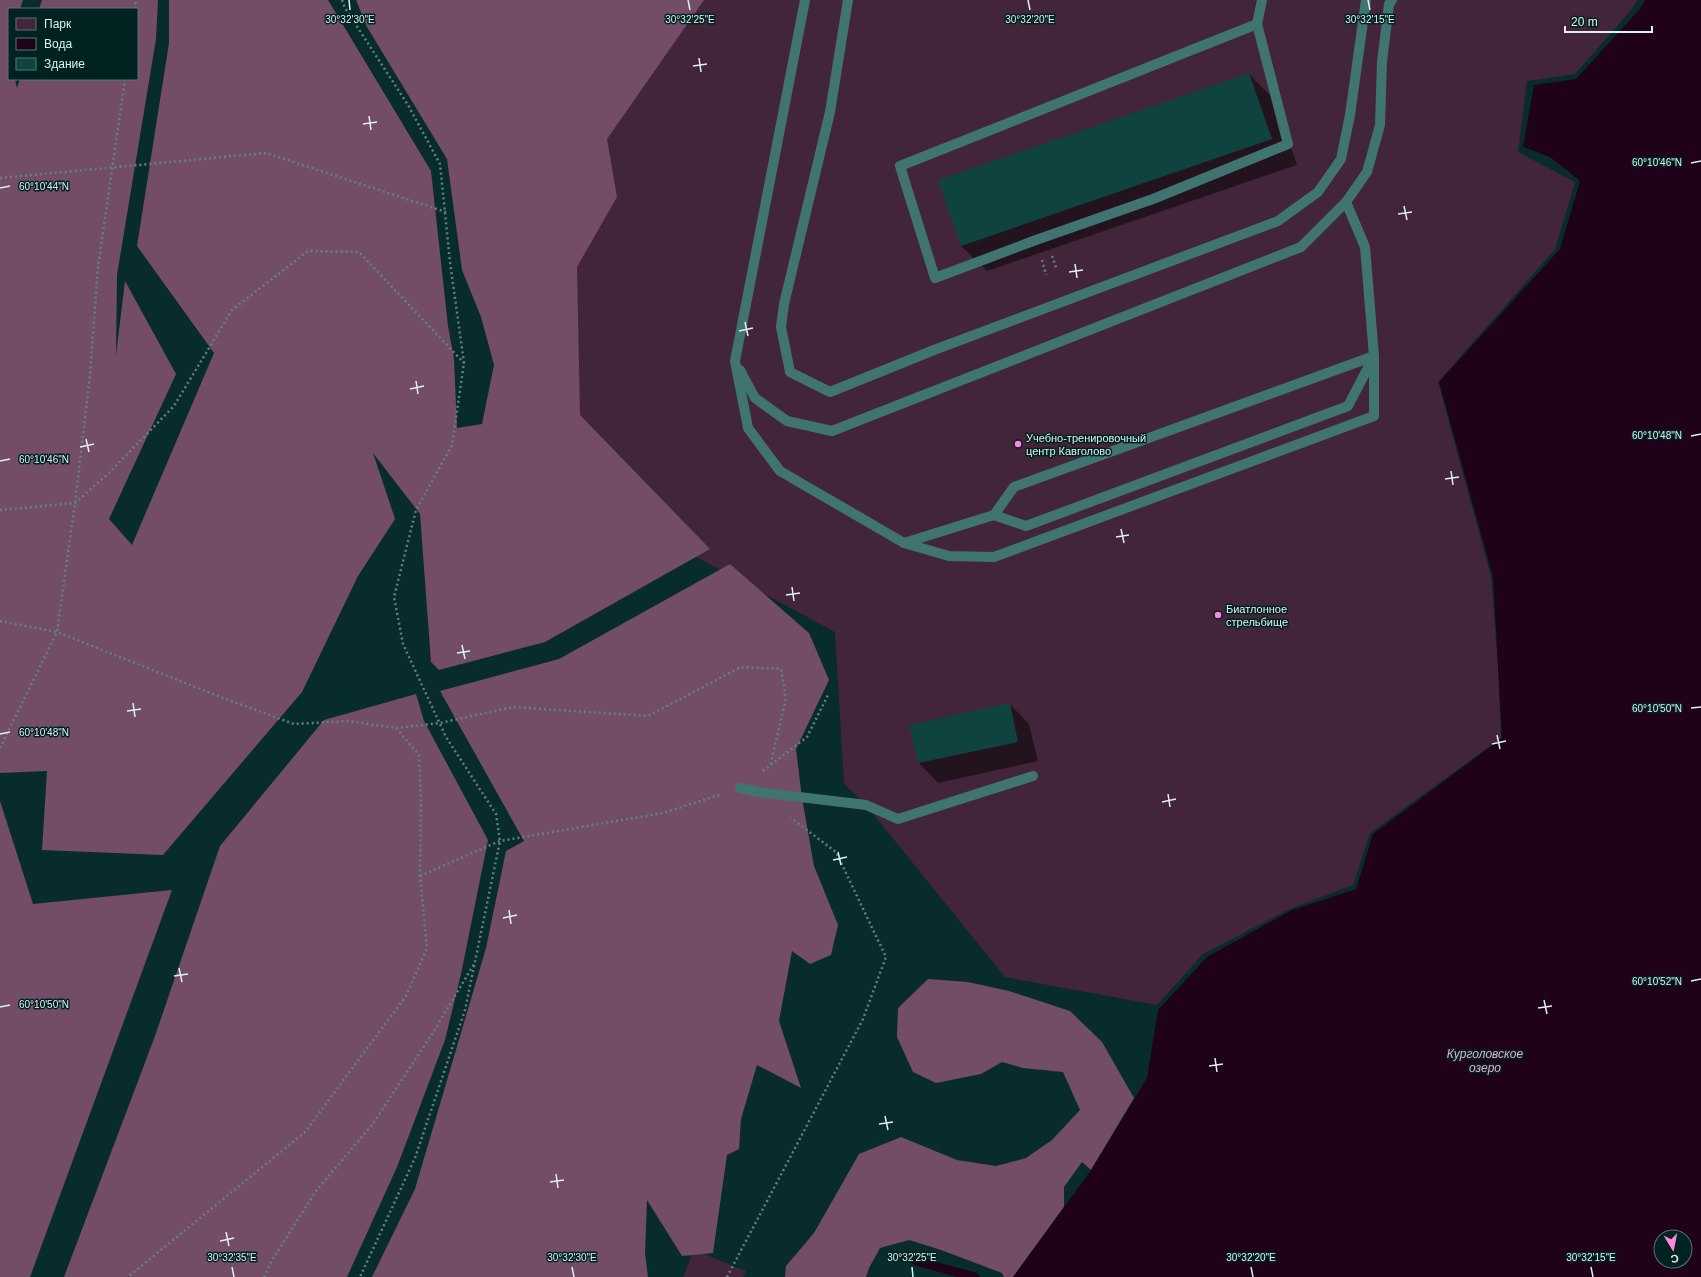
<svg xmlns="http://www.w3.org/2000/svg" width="1701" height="1277" font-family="Arial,sans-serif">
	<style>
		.green { fill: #43253b }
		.forest { fill: #734c68 }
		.water { fill: #1f0219; fill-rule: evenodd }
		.shadow { fill: #0007 }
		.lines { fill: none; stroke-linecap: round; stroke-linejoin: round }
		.stream { stroke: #1f0219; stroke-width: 9 }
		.building { fill: #0f4340 }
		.path { stroke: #64807f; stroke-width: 2.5; stroke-dasharray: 2 3; stroke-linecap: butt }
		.lane { stroke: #3f7471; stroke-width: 10 }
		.ticks { fill: none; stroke: #def0ef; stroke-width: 1.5 }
		.poi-dot { fill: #ff85df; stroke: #002221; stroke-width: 1.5 }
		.labels { text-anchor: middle; stroke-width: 3; stroke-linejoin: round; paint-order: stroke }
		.poi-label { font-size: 11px; fill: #def0ef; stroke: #002221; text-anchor: start }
		.water-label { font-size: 12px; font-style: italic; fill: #e7a6d3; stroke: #002221 }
		.ticks-label { font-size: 10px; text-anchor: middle; fill: #def0ef; stroke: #002221; stroke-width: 3; stroke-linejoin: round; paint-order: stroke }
	</style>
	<rect width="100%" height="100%" fill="#082c2b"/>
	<!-- green -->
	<g class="green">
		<polygon points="661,0 1638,0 1632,9 1575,74 1527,81 1518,152 1575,182 1555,249 1438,382 1491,577 1498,666 1501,738 1370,833 1353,885 1290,909 1203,954 1157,1005 1005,977 866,805 844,784 835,632 604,507 540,334 570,195"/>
		<polygon points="694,1250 746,1271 743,1277 683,1277"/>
	</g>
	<!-- forest -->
	<g class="forest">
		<polygon points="0,0 23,0 20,9 9,9 9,79 15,79 17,88 20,79 137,79 137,9 39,9 42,0 158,0 156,39 117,275 116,355 125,281 176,374 109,519 132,545 214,353 137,246 169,43 169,0 328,0 431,171 448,326 454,359 457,428 482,424 494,365 481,317 462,270 447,159 367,27 356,0 704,0 607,139 617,197 577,267 580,415 710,549 545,642 439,670 431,662 420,514 373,453 395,519 358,576 302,692 163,855 42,850 47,771 0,773"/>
		<polygon points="730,564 809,633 829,680 796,749 802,798 814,866 838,925 831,955 810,964 792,951 779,1021 801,1088 757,1065 741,1119 739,1149 727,1155 713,1253 682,1256 647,1200 645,1253 648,1277 372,1277 415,1189 486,948 506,851 524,841 440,691 559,659"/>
		<polygon points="416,694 424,721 488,840 461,974 445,1040 397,1167 347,1277 64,1277 155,1036 220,846 324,720"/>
		<polygon points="0,801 33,904 172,890 30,1277 0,1277"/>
		<polygon points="928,979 968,982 1009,991 1070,1011 1102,1042 1134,1098 1091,1170 1082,1162 1064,1187 1064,1207 1013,1277 1004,1277 1002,1273 941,1250 909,1240 880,1248 869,1268 866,1277 785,1277 786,1266 814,1233 859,1154 901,1137 957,1160 996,1166 1026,1158 1052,1140 1080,1110 1063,1072 1023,1068 1002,1062 981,1074 936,1083 913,1072 897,1037 898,1008"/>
	</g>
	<!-- water -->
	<path class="water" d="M1645 0H1701V1277H1013L1091 1170 1147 1078 1158 1010 1207 957 1290 911 1356 889 1373 834 1502 738 1493 577 1439 382 1560 249 1580 181 1550 157 1523 147 1534 85 1576 79 1639 10ZM1661 1237H1685V1261H1661Z"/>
	<!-- shadow -->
	<g class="shadow">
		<polygon points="1249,74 1275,100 1297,165 987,271 961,246"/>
		<polygon points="1010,704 1029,724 1038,761 938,783 919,763 911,725"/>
	</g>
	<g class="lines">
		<!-- stream -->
		<polyline class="stream" points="916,1261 975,1277"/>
	</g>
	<!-- building -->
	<g class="building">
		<polygon points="1249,73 1272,139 961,246 938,180"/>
		<polygon points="1010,703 1018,742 918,763 909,725"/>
	</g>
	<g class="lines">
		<!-- path -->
		<g class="path">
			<polyline points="342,0 345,8 408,105 440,164 450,262 464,363 452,445 416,510 394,597 403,644 446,737 496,814 500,841 465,1010 415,1158 360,1277"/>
			<polyline points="135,9 136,0"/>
			<polyline points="0,178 266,153 446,212"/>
			<polyline points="1052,256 1057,270"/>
			<polyline points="1042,260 1046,275"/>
			<polyline points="0,510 75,503 110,472 174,406 232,310 308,251 359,252 464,363"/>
			<polyline points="0,621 57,632 223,698 294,724 348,721 396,728 419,755 421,801 420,876 427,948 406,996 305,1132 128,1277"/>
			<polyline points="396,728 440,723 513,707 648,716 741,667 781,669 786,699 770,766"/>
			<polyline points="0,748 57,632 75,503 90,375 98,267 125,79"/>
			<polyline points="763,771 807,737 828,695"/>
			<polyline points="420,876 500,841 663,813 722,794"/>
			<polyline points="264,1277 271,1262 316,1191 372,1125 434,1031 474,964"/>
			<polyline points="727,1277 863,1019 886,957 836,852 791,818"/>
		</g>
		<!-- lane -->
		<g class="lane">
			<polyline points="805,0 735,361 748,428 780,471 904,543 949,556 994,557 1374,416 1374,356 1014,487 994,515 1026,526 1348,406 1374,356 1365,247 1346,202"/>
			<polyline points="848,0 830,112 784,304 781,327 790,372 830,392 934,350 1278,221 1318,192 1341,159 1350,115 1366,0"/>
			<polyline points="1257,24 900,166 935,278 1036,240 1153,199 1288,144 1257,24 1262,0"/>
			<polyline points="740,370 755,398 787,421 832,431 1301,247 1346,202 1367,172 1380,125 1382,62 1389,4 1392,0"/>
			<polyline points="904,543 994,515"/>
			<polyline points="740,788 758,792 866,805 898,819 1033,776"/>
		</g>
	</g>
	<!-- ticks -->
	<path class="ticks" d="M349 0 350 10M688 0 690 10M1028 0 1030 10M1368 0 1370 10M699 58 701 72M693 66 707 64M369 116 371 130M363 124 377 122M1691 163 1701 161M0 188 10 186M1404 206 1407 220M1398 214 1412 212M1075 264 1077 278M1069 272 1083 270M745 322 748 336M739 331 753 328M416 381 418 394M410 389 424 386M1691 436 1701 434M86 439 89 452M80 447 94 444M0 461 10 459M1451 471 1453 485M1445 479 1459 477M1121 529 1124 543M1116 537 1129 535M792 587 794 601M786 595 800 593M462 645 465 659M457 653 470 651M133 703 135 717M1691 708 1701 707M127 711 141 709M0 734 10 732M1497 735 1500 749M1492 744 1506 741M1168 794 1170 807M1162 802 1176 799M838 852 841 865M833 860 847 857M509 910 511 924M503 918 517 915M179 968 182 982M174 976 188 974M1691 981 1701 979M1544 1000 1547 1014M0 1007 10 1005M1538 1008 1552 1006M1215 1058 1217 1072M1209 1066 1223 1064M885 1116 888 1130M879 1124 893 1122M556 1174 558 1188M550 1182 564 1180M226 1232 229 1246M220 1241 234 1238M232 1267 234 1277M572 1267 574 1277M912 1267 913 1277M1251 1267 1253 1277M1591 1267 1593 1277"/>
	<!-- markers -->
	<g class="poi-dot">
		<circle cx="1018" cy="444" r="4"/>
		<circle cx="1218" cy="615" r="4"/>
	</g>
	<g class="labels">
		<!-- poi labels -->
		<g class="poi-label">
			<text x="1026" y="442">Учебно-тренировочный<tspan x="1026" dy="13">центр Кавголово</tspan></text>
			<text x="1226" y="613">Биатлонное<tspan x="1226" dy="13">стрельбище</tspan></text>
		</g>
		<!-- water labels -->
		<g class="water-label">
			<text x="1485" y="1058">Курголовское<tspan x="1485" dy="14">озеро</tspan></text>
		</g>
	</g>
	<g class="ticks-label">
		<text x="350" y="23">30°32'30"E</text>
		<text x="690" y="23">30°32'25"E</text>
		<text x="1030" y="23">30°32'20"E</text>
		<text x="1370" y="23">30°32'15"E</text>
		<text x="1657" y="166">60°10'46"N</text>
		<text x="44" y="190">60°10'44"N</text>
		<text x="1657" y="439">60°10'48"N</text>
		<text x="44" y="463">60°10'46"N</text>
		<text x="1657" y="712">60°10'50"N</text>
		<text x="44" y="736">60°10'48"N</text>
		<text x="1657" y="985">60°10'52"N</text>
		<text x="44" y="1008">60°10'50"N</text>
		<text x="232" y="1261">30°32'35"E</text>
		<text x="572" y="1261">30°32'30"E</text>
		<text x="912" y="1261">30°32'25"E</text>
		<text x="1251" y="1261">30°32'20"E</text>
		<text x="1591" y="1261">30°32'15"E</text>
	</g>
	<!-- legend -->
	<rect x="8" y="8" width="130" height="72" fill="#002221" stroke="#597473"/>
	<rect x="16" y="18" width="20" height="12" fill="#43253b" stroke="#597473"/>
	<text x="44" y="28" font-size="12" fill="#def0ef">Парк</text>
	<rect x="16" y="38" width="20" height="12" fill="#1f0219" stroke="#597473"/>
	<text x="44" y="48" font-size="12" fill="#def0ef">Вода</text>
	<rect x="16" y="58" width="20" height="12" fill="#0f4340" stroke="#597473"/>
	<text x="44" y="68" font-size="12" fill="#def0ef">Здание</text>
	<!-- north arrow -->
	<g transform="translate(1673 1249) rotate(170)"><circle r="19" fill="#002221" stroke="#597473"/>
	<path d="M0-3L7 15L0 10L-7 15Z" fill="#ff85df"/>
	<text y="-6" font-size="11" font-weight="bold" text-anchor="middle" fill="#def0ef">С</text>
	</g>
	<!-- scale -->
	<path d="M1565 26v6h87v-6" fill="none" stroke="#def0ef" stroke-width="2"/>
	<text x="1571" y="26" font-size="12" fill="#def0ef" stroke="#002221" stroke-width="3" paint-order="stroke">20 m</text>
</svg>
